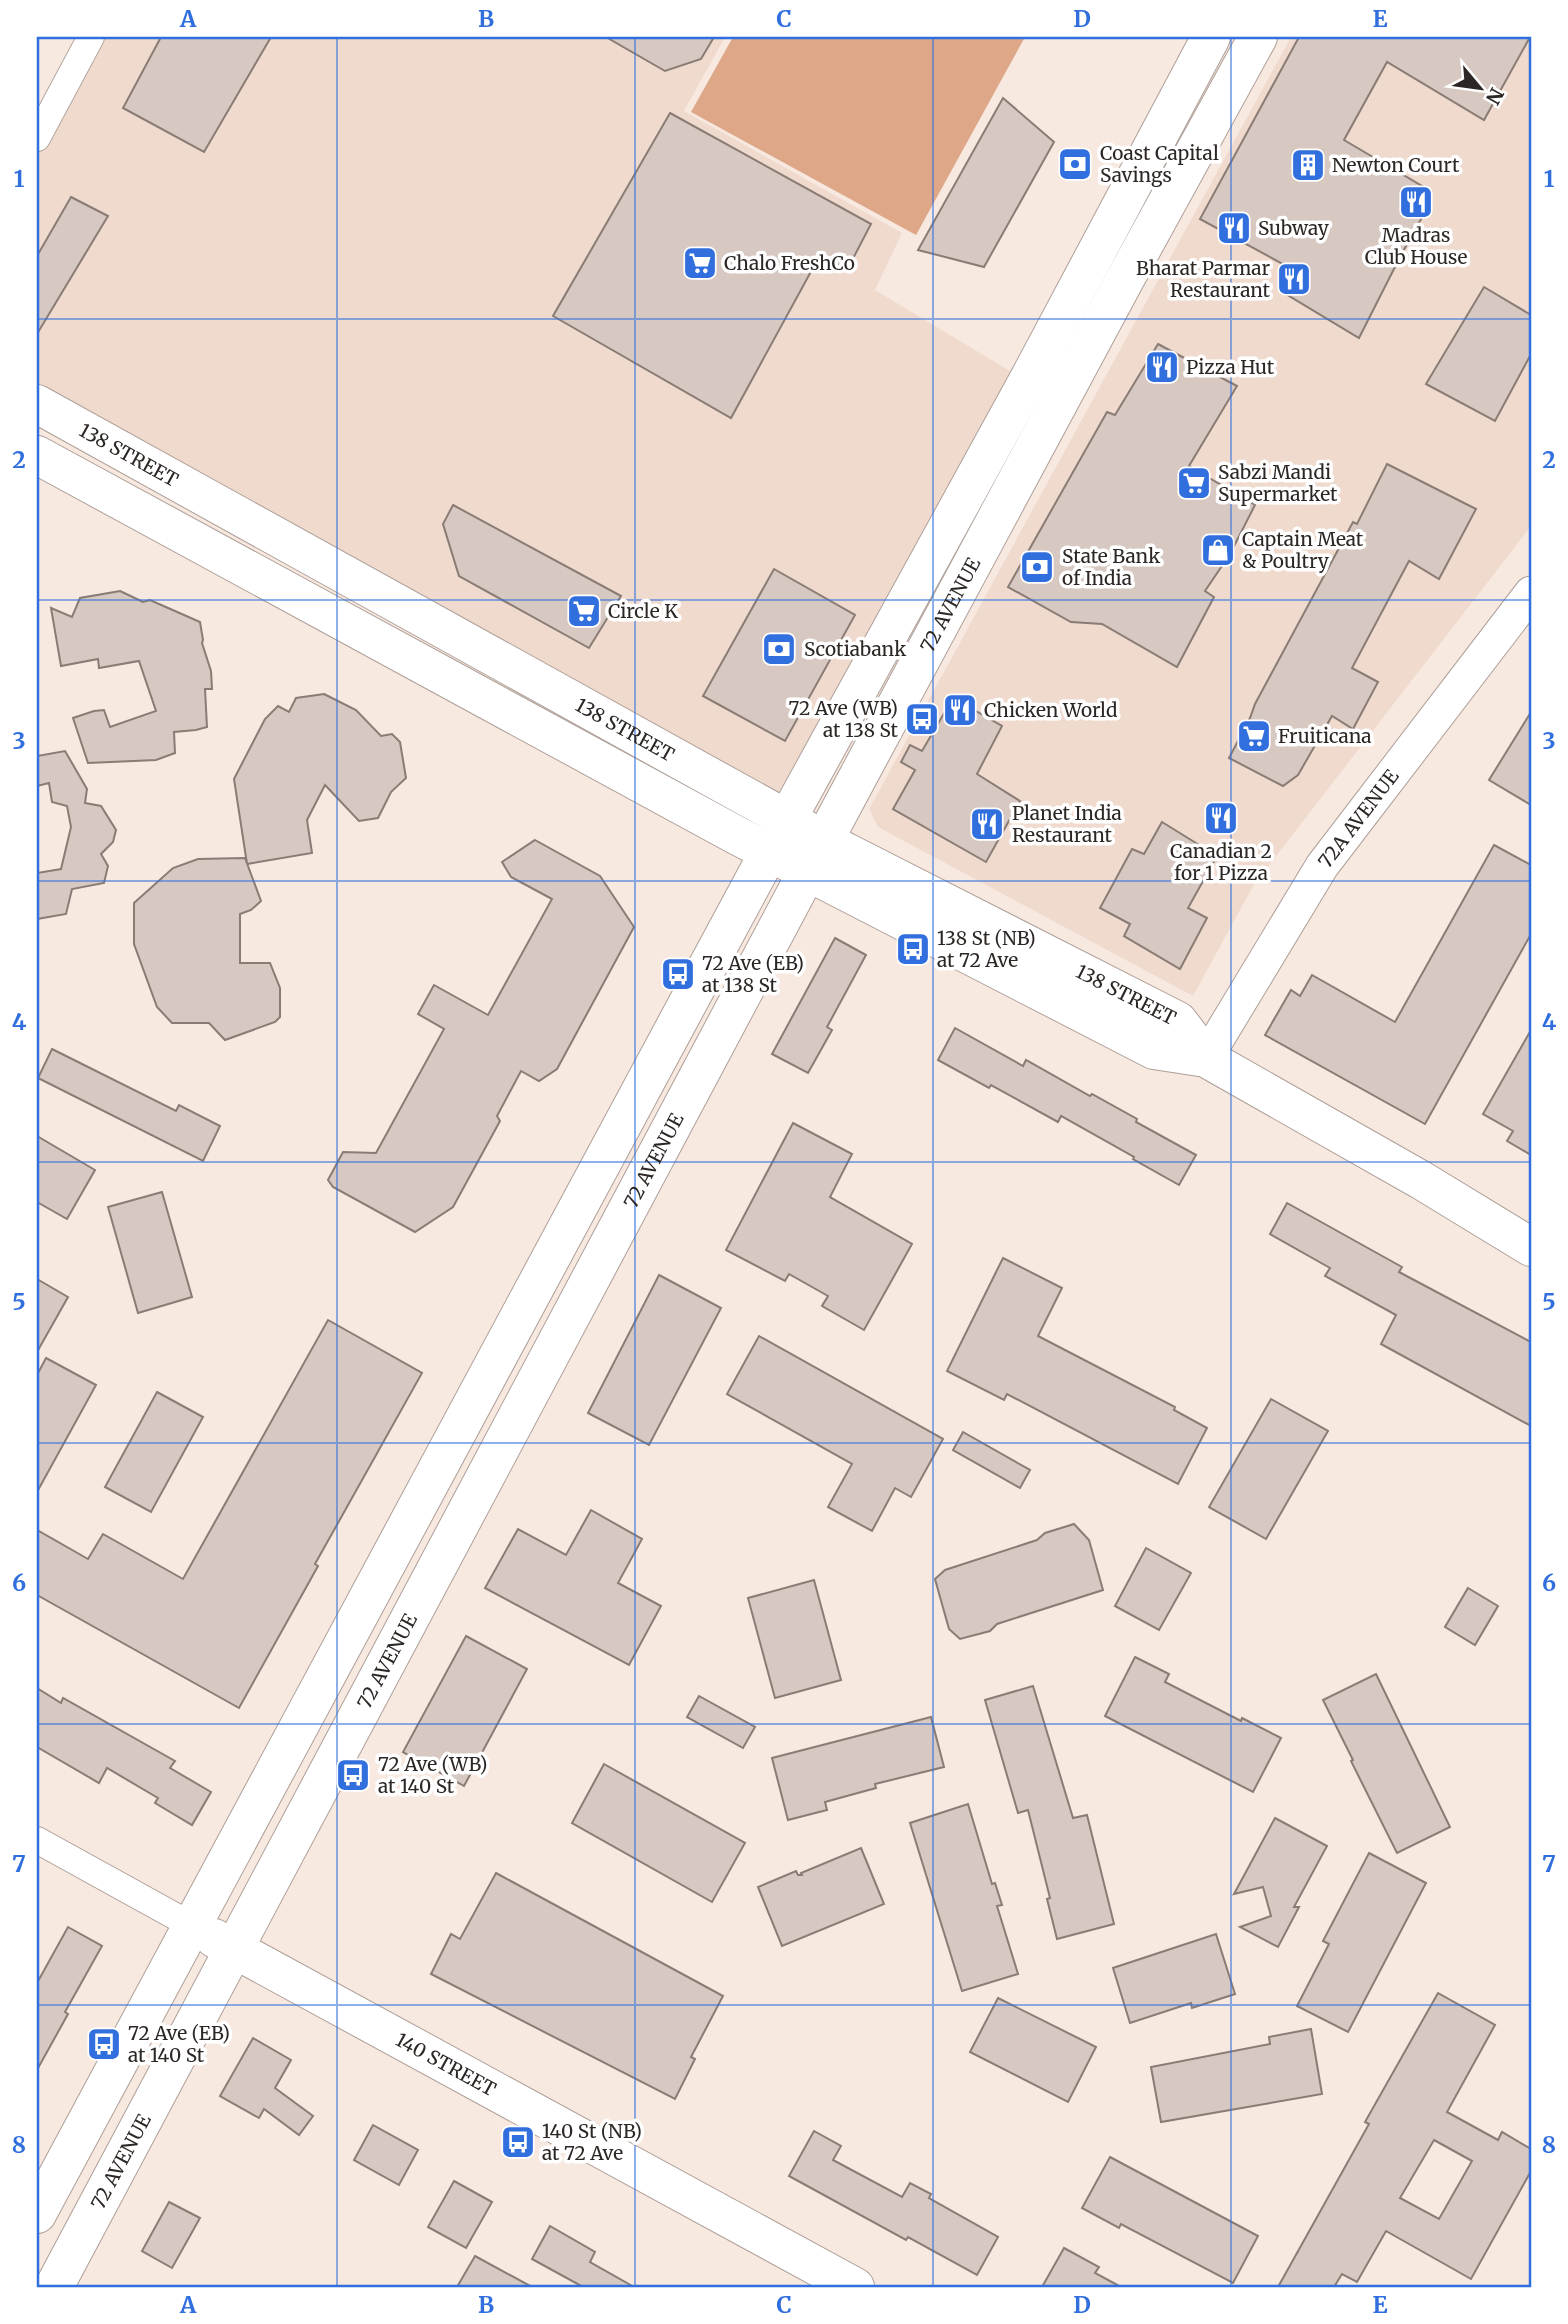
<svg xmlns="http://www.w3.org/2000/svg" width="1568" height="2324" font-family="Merriweather,serif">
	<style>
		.built { fill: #f0dace }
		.forest { fill: #dda788 }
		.building { fill: #d7c9c1; stroke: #897c75; stroke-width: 2; fill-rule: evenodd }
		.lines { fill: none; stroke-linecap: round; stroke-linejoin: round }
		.minor-casing { stroke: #ad9f98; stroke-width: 28 }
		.tertiary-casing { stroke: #ad9f98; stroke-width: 35 }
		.secondary-casing { stroke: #ad9f98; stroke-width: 40 }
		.minor { stroke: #fff; stroke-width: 26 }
		.tertiary { stroke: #fff; stroke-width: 33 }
		.secondary { stroke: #fff; stroke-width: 38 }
		.grid { fill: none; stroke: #306fdd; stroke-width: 2; stroke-opacity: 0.55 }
		.labels { text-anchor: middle; stroke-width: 7; stroke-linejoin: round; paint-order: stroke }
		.poi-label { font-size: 19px; fill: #2c2724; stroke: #fff; text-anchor: start }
		.street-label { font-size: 19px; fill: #2c2724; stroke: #fff }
		.neatline { fill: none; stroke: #306fdd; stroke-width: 2.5 }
		.grid-label { font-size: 23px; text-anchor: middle; font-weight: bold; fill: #306fdd }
	</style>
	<rect width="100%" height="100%" fill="#f7e8e0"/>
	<!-- built -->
	<g class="built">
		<polygon points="90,37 725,37 684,111 902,233 875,290 1015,374 789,804 37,403 37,133"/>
		<polygon points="1291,37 1531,37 1531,526 1253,886 1193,996 878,827 869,809"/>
	</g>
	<!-- forest -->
	<polygon class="forest" points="733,37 1025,37 916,235 691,112"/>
	<!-- building -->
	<g class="building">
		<polygon points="161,37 271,37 204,152 123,108"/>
		<polygon points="606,37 714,37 701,59 665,71"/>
		<polygon points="1299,37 1530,37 1484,120 1387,62 1344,140 1427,189 1430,203 1400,257 1359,338 1281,291 1292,269 1200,219"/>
		<polygon points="1003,98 1054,142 984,267 918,250"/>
		<polygon points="670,113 871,224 847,270 820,255 731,418 553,316"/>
		<polygon points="71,197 108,216 37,334 37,256"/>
		<polygon points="1484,287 1531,315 1531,354 1495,421 1426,384"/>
		<polygon points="1158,344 1237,386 1189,466 1255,505 1230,554 1205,591 1214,597 1177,667 1102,624 1071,622 1008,587 1107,412 1115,415"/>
		<polygon points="1387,464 1476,509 1439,579 1409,561 1352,668 1378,682 1353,729 1332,716 1298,775 1283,786 1229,758 1250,718 1255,704 1353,522 1357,524"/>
		<polygon points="453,505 621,596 589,648 459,576 443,524"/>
		<polygon points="774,569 855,615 785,741 703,696"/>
		<polygon points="120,591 143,602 150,600 159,604 200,622 203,640 202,643 211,671 212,689 205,689 207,727 196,730 174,732 175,753 156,760 88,763 73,718 94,711 104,710 110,727 156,711 139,661 99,668 98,659 61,666 51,608 72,617 80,598"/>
		<polygon points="324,694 356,710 381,736 392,734 400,742 406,778 391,792 378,818 359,821 325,785 307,820 312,853 247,864 234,779 265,719 278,706 289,712 296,698"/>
		<polygon points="953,698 1002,726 977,774 1020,801 986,862 893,809 915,770 901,762 910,745 922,751"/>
		<polygon points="1531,712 1531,805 1489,780"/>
		<polygon points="65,751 87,789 85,803 101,806 116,830 113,842 101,854 108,866 104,883 72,889 66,914 37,919 37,873 61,869 71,827 67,806 52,802 49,783 37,786 37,756"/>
		<polygon points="1162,822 1217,856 1188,908 1207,918 1180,969 1124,936 1130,924 1100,908 1132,849 1144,854"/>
		<polygon points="535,840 600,876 634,927 557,1069 539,1081 521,1071 497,1116 500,1121 453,1207 415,1232 333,1187 328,1180 343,1152 376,1153 444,1029 418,1014 434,985 488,1015 552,899 511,877 502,862"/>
		<polygon points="1494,845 1531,865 1531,934 1425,1124 1265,1035 1291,990 1300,996 1312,975 1395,1022"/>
		<polygon points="245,858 261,901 251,910 240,914 240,963 270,963 280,988 280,1017 275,1022 225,1040 209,1023 172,1023 157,1007 134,944 134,903 173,868 198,859"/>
		<polygon points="835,938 866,955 827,1027 832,1030 808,1073 772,1054"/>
		<polygon points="955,1028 1023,1066 1026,1060 1090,1096 1092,1094 1137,1119 1136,1122 1196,1155 1179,1185 1133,1159 1134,1157 1061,1116 1058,1122 991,1085 989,1088 938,1060"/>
		<polygon points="1531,1030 1531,1155 1507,1141 1513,1131 1483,1114"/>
		<polygon points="52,1049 176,1111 179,1105 220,1126 203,1161 38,1078"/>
		<polygon points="793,1123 852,1154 830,1197 912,1244 864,1330 822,1306 828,1296 789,1274 785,1281 726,1250"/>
		<polygon points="37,1136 95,1170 67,1219 37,1202"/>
		<polygon points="162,1192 192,1297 138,1313 108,1207"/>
		<polygon points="1287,1203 1402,1267 1399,1272 1531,1342 1531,1426 1381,1344 1396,1315 1325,1276 1330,1268 1270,1234"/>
		<polygon points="1003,1258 1062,1288 1038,1336 1175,1407 1174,1410 1207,1428 1178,1484 1007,1394 1004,1400 947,1371"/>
		<polygon points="659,1275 721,1308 649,1445 588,1413"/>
		<polygon points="37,1279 68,1297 37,1352"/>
		<polygon points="328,1320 422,1373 315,1564 318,1566 239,1708 37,1595 37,1530 88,1559 103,1534 183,1579"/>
		<polygon points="759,1336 943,1439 911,1497 895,1488 872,1531 828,1507 852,1464 727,1394"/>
		<polygon points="46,1358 96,1385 37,1492 37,1375"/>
		<polygon points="157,1392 203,1417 151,1512 105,1487"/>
		<polygon points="1271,1399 1328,1431 1266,1539 1209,1507"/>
		<polygon points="963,1432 1030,1470 1020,1488 953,1450"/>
		<polygon points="591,1510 642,1539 618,1583 661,1606 629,1665 485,1588 518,1529 566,1555"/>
		<polygon points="1074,1524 1089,1540 1103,1590 997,1624 990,1631 960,1639 949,1629 935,1579 945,1570 1037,1540 1045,1533"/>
		<polygon points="1146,1548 1191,1573 1159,1630 1115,1606"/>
		<polygon points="814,1580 841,1680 775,1698 748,1598"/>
		<polygon points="1468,1588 1498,1606 1475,1645 1445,1627"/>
		<polygon points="466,1636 527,1669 464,1786 403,1752"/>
		<polygon points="1135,1657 1169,1674 1165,1682 1241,1721 1242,1718 1281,1738 1253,1792 1105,1716"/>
		<polygon points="1376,1674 1450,1827 1397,1853 1351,1761 1353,1760 1323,1700"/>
		<polygon points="1033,1686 1073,1818 1087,1815 1114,1924 1057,1939 1047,1899 1050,1898 1028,1810 1018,1813 985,1700"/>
		<polygon points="37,1688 61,1703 63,1698 175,1761 170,1768 211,1792 192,1825 155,1803 158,1798 107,1768 99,1783 37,1747"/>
		<polygon points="699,1696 755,1727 743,1748 687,1717"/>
		<polygon points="931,1717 944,1767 875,1784 876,1788 825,1802 827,1810 788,1820 772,1758"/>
		<polygon points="604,1764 745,1843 712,1902 572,1823"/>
		<polygon points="968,1804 992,1884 995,1883 1002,1905 997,1906 1018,1974 962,1991 910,1823"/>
		<polygon points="1275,1818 1327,1846 1294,1907 1299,1907 1278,1947 1240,1927 1271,1916 1263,1887 1234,1894"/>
		<polygon points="861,1848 884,1904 782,1946 758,1887 796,1871 798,1875 802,1875 801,1873"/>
		<polygon points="1369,1853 1426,1883 1348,2032 1297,2006 1329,1944 1323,1941"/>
		<polygon points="496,1873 723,1996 691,2057 695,2059 675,2099 431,1974 451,1934 460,1939"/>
		<polygon points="68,1927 102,1946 65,2012 68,2014 37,2070 37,1983"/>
		<polygon points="1216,1934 1235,1994 1192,2008 1191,2003 1130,2023 1113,1968"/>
		<path d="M1438 1993 1495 2025 1447 2112 1498 2140 1502 2132 1531 2149V2171L1471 2279 1386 2231 1357 2282 1342 2274 1334 2287H1278L1369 2124 1365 2122ZM1434 2140 1472 2161 1439 2219 1400 2198Z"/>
		<polygon points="998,1998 1096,2047 1068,2102 970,2052"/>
		<polygon points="1311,2029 1322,2094 1161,2122 1151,2067 1270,2044 1269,2037"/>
		<polygon points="253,2038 291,2060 275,2088 313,2116 299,2135 264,2109 259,2118 220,2096"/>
		<polygon points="373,2125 418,2150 399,2185 354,2160"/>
		<polygon points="814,2131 841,2146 833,2160 902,2197 910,2183 931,2194 929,2198 998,2237 977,2275 908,2237 906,2240 789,2176"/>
		<polygon points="1110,2157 1258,2236 1233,2283 1121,2224 1119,2228 1082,2208"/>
		<polygon points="454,2181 492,2202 466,2248 428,2227"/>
		<polygon points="169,2202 200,2218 172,2268 142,2251"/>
		<polygon points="550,2226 595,2252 590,2262 634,2287 583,2287 532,2259"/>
		<polygon points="1064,2248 1099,2267 1095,2273 1121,2287 1042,2287"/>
		<polygon points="475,2256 532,2287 457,2287"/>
	</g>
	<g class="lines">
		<!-- minor casing -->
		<g class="minor-casing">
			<g id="minor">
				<polyline points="37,138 91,37"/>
				<polyline points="37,1840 191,1925"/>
			</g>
		</g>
		<!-- tertiary casing -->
		<g class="tertiary-casing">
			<g id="tertiary">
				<path id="s1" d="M1206 1058 1322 866 1531 593"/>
			</g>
		</g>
		<!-- secondary casing -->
		<g class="secondary-casing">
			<g id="secondary">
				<path id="s2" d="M37 404 846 852 1178 1021 1206 1058"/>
				<polyline points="37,455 736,835 1154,1050 1206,1058 1421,1180 1531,1247"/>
				<path id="s3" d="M214 1938 855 2287"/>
				<polyline points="37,2214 769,852 1030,377 1211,37"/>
				<path id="s4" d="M54 2287 838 814 1124 281 1258 37"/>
			</g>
		</g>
		<!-- minor -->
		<use href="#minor" class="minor"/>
		<!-- tertiary -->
		<use href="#tertiary" class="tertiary"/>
		<!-- secondary -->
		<use href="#secondary" class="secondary"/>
	</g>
	<!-- grid -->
	<path class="grid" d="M337 37V2287M635 37V2287M933 37V2287M1231 37V2287M37 319H1531M37 600H1531M37 881H1531M37 1162H1531M37 1443H1531M37 1724H1531M37 2005H1531"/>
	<!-- icons -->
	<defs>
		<g id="bank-square" transform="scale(1.75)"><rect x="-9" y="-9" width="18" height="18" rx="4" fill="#306fdd" stroke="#fff"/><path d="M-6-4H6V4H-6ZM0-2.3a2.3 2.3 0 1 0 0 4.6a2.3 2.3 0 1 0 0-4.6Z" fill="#fff"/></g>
		<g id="building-square" transform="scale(1.75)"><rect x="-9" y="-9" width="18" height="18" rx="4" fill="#306fdd" stroke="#fff"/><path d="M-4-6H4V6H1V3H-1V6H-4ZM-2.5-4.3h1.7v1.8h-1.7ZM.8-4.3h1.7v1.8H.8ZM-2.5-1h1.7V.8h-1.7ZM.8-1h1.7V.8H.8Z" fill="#fff"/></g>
		<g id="restaurant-square" transform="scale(1.75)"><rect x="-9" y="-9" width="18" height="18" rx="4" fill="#306fdd" stroke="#fff"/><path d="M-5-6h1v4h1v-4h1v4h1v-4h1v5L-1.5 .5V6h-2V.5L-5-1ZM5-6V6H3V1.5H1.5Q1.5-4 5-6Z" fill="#fff"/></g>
		<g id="supermarket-square" transform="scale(1.75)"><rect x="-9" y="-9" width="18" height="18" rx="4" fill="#306fdd" stroke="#fff"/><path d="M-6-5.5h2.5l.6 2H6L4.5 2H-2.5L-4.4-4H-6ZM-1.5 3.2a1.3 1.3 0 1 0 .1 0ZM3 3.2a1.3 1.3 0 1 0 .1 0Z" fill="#fff"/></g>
		<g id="shop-square" transform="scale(1.75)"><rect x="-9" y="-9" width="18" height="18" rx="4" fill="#306fdd" stroke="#fff"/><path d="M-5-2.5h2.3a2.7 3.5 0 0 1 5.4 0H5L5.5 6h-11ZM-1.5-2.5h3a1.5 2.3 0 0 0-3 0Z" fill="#fff"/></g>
		<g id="bus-square" transform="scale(1.75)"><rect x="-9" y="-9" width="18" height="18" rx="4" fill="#306fdd" stroke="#fff"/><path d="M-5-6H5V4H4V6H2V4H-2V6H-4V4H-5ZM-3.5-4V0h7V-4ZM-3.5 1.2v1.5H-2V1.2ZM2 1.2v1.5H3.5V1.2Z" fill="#fff"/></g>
	</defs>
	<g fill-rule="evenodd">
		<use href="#bank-square" x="1075" y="164"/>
		<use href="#building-square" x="1308" y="165"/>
		<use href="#restaurant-square" x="1416" y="202"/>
		<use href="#restaurant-square" x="1234" y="228"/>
		<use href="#supermarket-square" x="700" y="263"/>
		<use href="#restaurant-square" x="1294" y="279"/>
		<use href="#restaurant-square" x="1162" y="367"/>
		<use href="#supermarket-square" x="1194" y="483"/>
		<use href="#shop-square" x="1218" y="550"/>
		<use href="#bank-square" x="1037" y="567"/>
		<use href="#supermarket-square" x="584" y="611"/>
		<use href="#bank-square" x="779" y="649"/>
		<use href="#restaurant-square" x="960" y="710"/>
		<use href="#bus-square" x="922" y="719"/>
		<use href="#supermarket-square" x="1254" y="736"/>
		<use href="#restaurant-square" x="1221" y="818"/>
		<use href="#restaurant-square" x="987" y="824"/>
		<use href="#bus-square" x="913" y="949"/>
		<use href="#bus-square" x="678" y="974"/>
		<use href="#bus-square" x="353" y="1775"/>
		<use href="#bus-square" x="104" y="2044"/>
		<use href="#bus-square" x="518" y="2142"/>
	</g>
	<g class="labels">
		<!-- poi labels -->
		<g class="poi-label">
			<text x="1100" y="160">Coast Capital<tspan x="1100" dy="22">Savings</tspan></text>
			<text x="1332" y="172">Newton Court</text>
			<text x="1258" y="235">Subway</text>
			<text x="1416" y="242" text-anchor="middle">Madras<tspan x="1416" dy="22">Club House</tspan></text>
			<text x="724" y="270">Chalo FreshCo</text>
			<text x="1270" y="275" text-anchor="end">Bharat Parmar<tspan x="1270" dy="22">Restaurant</tspan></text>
			<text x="1186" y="374">Pizza Hut</text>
			<text x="1218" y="479">Sabzi Mandi<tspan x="1218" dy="22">Supermarket</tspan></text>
			<text x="1242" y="546">Captain Meat<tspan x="1242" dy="22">&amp; Poultry</tspan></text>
			<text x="1062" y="563">State Bank<tspan x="1062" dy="22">of India</tspan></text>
			<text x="608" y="618">Circle K</text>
			<text x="804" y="656">Scotiabank</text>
			<text x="898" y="715" text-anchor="end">72 Ave (WB)<tspan x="898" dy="22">at 138 St</tspan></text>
			<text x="984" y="717">Chicken World</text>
			<text x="1278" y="743">Fruiticana</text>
			<text x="1012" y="820">Planet India<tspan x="1012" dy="22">Restaurant</tspan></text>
			<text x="1221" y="858" text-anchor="middle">Canadian 2<tspan x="1221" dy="22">for 1 Pizza</tspan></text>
			<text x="937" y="945">138 St (NB)<tspan x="937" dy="22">at 72 Ave</tspan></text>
			<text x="702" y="970">72 Ave (EB)<tspan x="702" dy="22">at 138 St</tspan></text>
			<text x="378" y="1771">72 Ave (WB)<tspan x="378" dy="22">at 140 St</tspan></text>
			<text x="128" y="2040">72 Ave (EB)<tspan x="128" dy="22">at 140 St</tspan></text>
			<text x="542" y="2138">140 St (NB)<tspan x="542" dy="22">at 72 Ave</tspan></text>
		</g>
		<!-- street labels -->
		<g class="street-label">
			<text dy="7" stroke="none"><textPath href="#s2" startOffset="105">138 STREET</textPath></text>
			<text dy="7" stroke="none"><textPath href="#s4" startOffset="1906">72 AVENUE</textPath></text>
			<text dy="7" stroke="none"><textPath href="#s2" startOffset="672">138 STREET</textPath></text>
			<text dy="7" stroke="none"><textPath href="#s1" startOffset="284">72A AVENUE</textPath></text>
			<text dy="7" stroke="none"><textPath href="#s2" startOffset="1239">138 STREET</textPath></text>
			<text dy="7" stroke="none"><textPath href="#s4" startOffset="1276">72 AVENUE</textPath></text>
			<text dy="7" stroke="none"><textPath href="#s4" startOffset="709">72 AVENUE</textPath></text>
			<text dy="7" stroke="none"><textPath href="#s3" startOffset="264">140 STREET</textPath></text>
			<text dy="7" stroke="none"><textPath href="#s4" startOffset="142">72 AVENUE</textPath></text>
		</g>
	</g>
	<!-- border -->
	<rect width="1568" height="2324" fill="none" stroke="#ffffff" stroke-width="77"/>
	<!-- north arrow -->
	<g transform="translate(1480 88) rotate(119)" stroke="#ffffff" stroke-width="5" paint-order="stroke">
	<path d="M0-5L12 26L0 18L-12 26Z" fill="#2c2724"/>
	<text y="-10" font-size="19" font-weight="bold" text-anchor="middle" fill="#2c2724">N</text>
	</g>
	<rect x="38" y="38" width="1492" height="2248" class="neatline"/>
	<g class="grid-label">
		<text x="188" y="27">A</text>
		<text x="486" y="27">B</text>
		<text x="784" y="27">C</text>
		<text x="1082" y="27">D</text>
		<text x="1380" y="27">E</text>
		<text x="19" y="187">1</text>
		<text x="1549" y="187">1</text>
		<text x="19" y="468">2</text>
		<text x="1549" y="468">2</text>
		<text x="19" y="749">3</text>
		<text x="1549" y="749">3</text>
		<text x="19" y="1030">4</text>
		<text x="1549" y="1030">4</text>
		<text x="19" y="1310">5</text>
		<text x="1549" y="1310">5</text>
		<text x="19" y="1591">6</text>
		<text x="1549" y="1591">6</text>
		<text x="19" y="1872">7</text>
		<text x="1549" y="1872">7</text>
		<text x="19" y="2153">8</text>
		<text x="1549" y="2153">8</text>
		<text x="188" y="2313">A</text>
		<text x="486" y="2313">B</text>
		<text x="784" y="2313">C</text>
		<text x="1082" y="2313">D</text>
		<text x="1380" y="2313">E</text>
	</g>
</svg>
